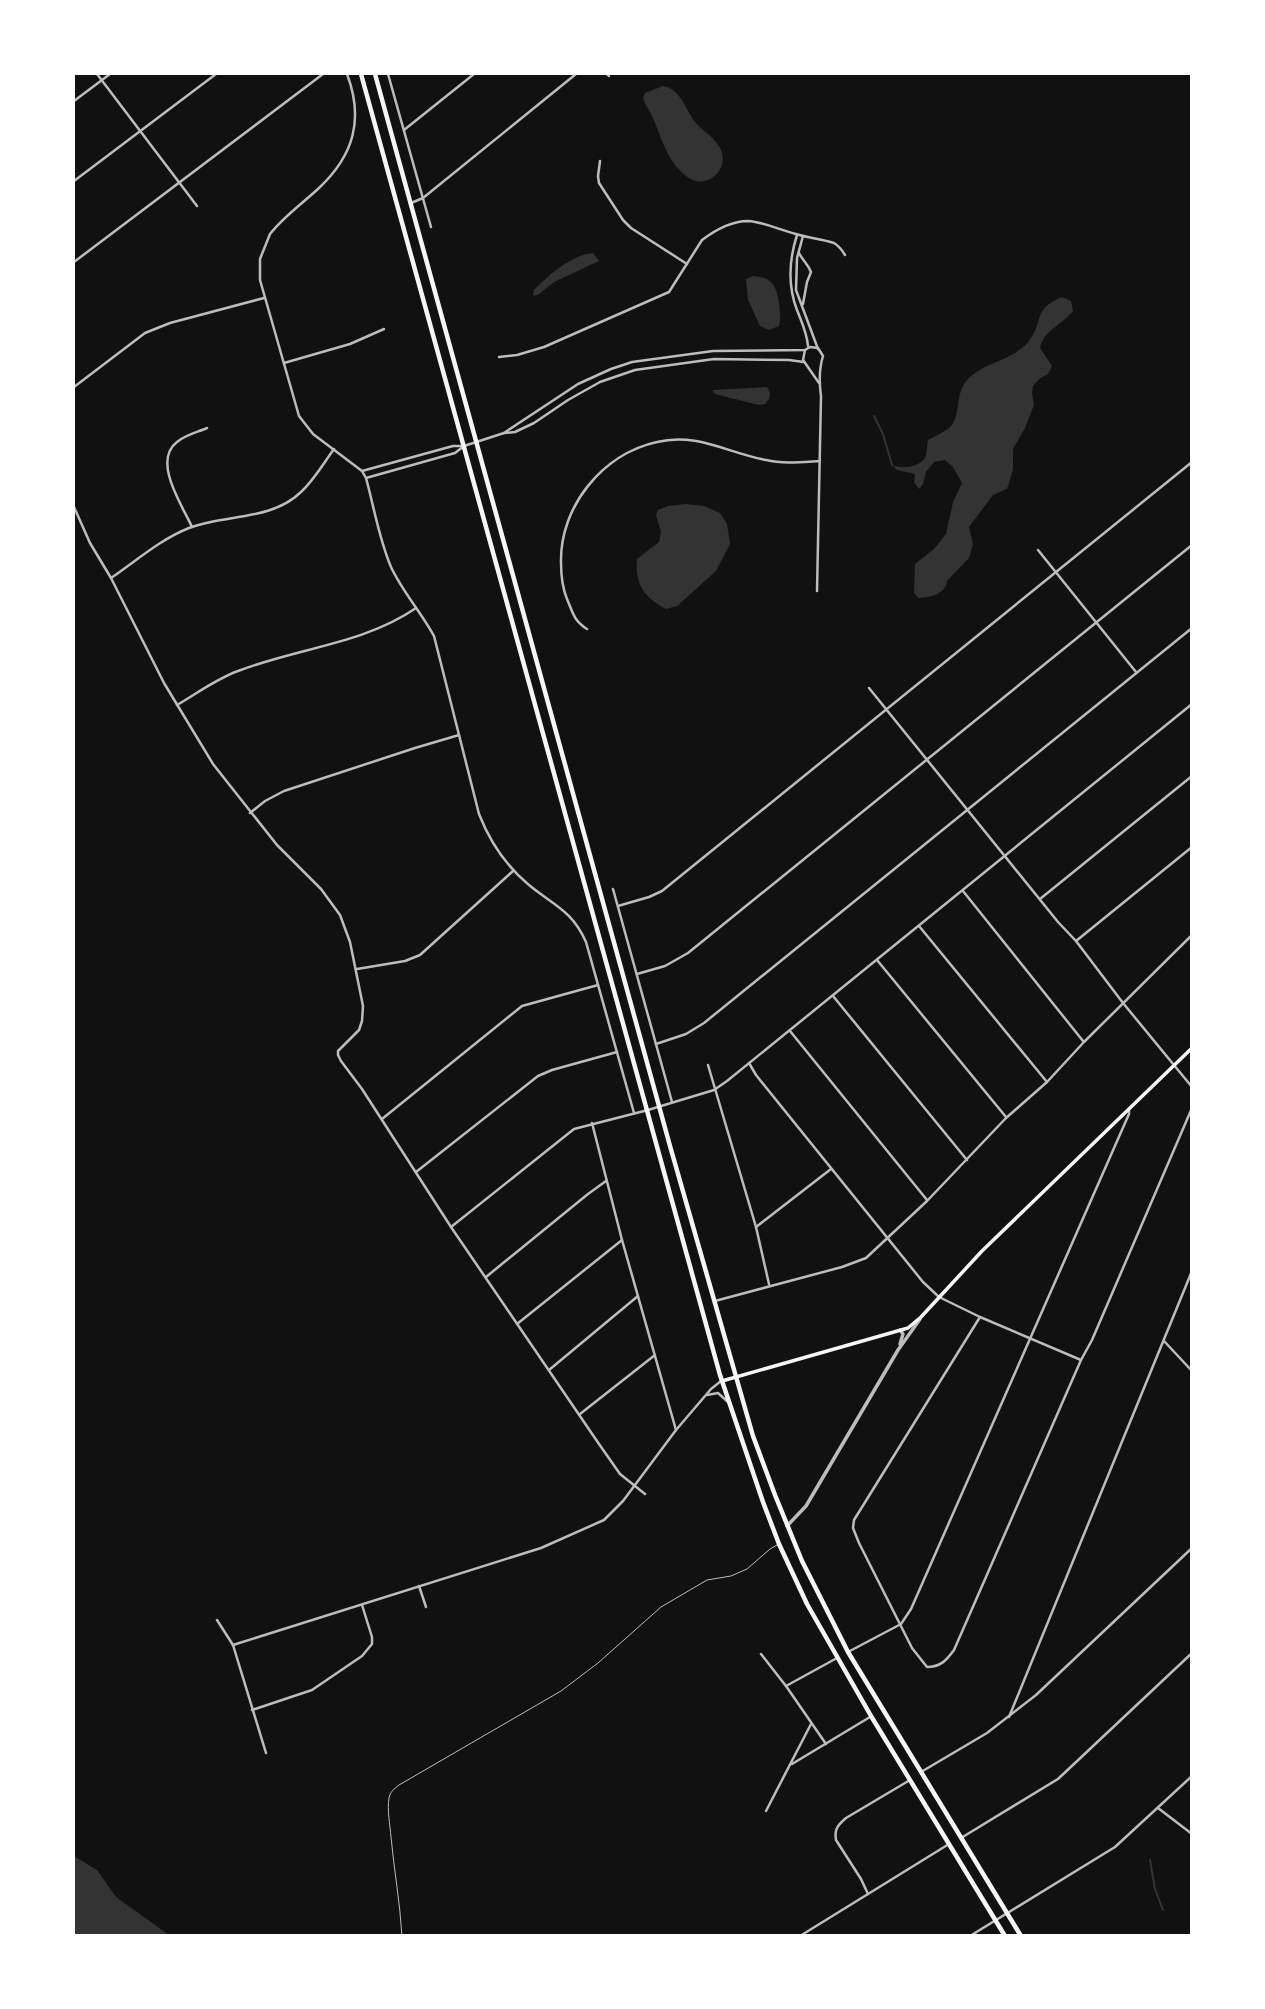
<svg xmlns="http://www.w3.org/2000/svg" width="1265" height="2009" font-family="Signika,sans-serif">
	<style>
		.water { fill: #333 }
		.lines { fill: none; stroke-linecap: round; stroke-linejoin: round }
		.stream { stroke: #333; stroke-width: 2 }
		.service { stroke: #bcbcbc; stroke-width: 1 }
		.minor { stroke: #bcbcbc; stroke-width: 2.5 }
		.tertiary { stroke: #bcbcbc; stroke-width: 3.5 }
		.secondary { stroke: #f5f5f5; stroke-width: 3.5 }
		.trunk { stroke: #f5f5f5; stroke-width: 4.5 }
	</style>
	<rect width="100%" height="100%" fill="#111"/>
	<!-- water -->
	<g class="water">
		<path d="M663 86C679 89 683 103 691 116 698 129 713 135 720 148 731 168 708 190 689 178 668 164 662 139 653 118 650 112 646 106 643 99L645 93Z"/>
		<path d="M593 253 599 261 554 282 539 294 534 296 533 294 534 290C549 275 571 255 593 253Z"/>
		<path d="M753 276C772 277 776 285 779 303 780 312 781 317 779 326L769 330 760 326 748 300 746 279Z"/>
		<path d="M1062 297 1071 301 1073 311C1063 324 1043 331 1040 348L1052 366 1048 374 1039 379 1033 386 1032 393 1034 405 1025 428 1013 449V470L1007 489 993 495 969 527 973 544 969 558 947 581C945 595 930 597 918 598L914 593 915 564 934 549 946 534 953 502 962 483 953 467 945 460 934 462 926 472 923 484 919 489 914 482 915 474 897 470 892 465C901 469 918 468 925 458 927 454 927 445 928 440 935 436 945 432 951 426 961 415 955 393 967 380 983 362 1012 361 1028 342 1045 321 1031 310 1062 297Z"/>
		<polygon points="767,387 770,393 769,399 765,404 759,405 715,394 712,390"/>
		<path d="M686 504 704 506 720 513 727 524 730 544 716 571 677 606 666 609C644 597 635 585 637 559L659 542 661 532 656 515 658 510 668 506Z"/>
		<polygon points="74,1856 97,1870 116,1897 169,1935 74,1935"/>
	</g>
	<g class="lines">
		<!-- stream -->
		<g class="stream">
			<polyline points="874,416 883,434 892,465"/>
			<polyline points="1150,1860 1155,1889 1163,1910"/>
		</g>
		<!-- service -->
		<path class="service" d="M402 1936C400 1902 394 1870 391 1837 390 1825 387 1810 389 1798 390 1792 394 1789 399 1785L561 1691 598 1663 661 1607 707 1580 731 1576 747 1569 770 1549 777 1545"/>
		<!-- minor -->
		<g class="minor">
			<polyline points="97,74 197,206"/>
			<path d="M347 74C364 119 354 155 319 188 303 203 284 216 270 234L260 259V280L299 416 313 434 362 471 366 478C374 507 379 539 391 567 402 591 421 612 434 636L479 814C490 842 506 866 529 885 553 905 572 910 586 942L634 1113"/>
			<polyline points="388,74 431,227"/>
			<polyline points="607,74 609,76"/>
			<polyline points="74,101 110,74"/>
			<polyline points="404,130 474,74"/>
			<polyline points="600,161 598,176 599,183 623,220 631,228 687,264"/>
			<polyline points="74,181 216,74"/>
			<polyline points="411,203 423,198 576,74"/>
			<path d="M797 235C789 260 787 284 797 310 802 323 807 333 808 346"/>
			<polyline points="803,236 797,258 796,290 818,349"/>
			<path d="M799 253C803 261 808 264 811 272L807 282 803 304"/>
			<polyline points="74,262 323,74"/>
			<polyline points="805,350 803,360 819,383"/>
			<path d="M499 357 517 355 544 347 669 292 702 240C714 231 732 221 748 221 764 222 780 230 796 234 808 238 822 239 834 243 839 246 842 250 845 255"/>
			<polyline points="284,363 350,344 384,329"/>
			<polyline points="74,387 145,333 170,323 264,298"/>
			<path d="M504 433 578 384 611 369 632 362 713 351 805 350 810 347 818 348 823 356C819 369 819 382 821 396L817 591"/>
			<polyline points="362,471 453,446 464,446 504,433 515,432 534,423 568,400 600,382 635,370 714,359 789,360 804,362"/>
			<polyline points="366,478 455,453 464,446"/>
			<polyline points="74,507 90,543 111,578 164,683 213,764 277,845 321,889 340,915 350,942 363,1006 362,1021 359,1030 338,1051 338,1055 341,1061 362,1089 451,1227 599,1444 620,1474 645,1494"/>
			<path d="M192 527C182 505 152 461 177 442 185 435 198 432 207 428"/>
			<polyline points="1038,550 1136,672"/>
			<path d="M111 578C136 561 161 539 189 528 225 514 271 521 301 492 314 480 323 464 334 449"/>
			<path d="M587 629C574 621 573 613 567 599 562 587 561 575 561 562 560 507 602 454 657 442 696 432 728 453 766 460 783 464 802 462 820 461"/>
			<polyline points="869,688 1058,922 1076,941 1123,1003 1192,1087"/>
			<path d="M177 705C196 694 216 679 238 671 297 648 364 644 416 608"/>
			<polyline points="250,813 265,801 284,791 415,748 459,735"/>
			<polyline points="613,889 672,1102"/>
			<polyline points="963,891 1083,1041"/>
			<polyline points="1040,899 1192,776"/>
			<polyline points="618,906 649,897 662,891 1192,462"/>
			<polyline points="919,926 1047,1082"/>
			<polyline points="1076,941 1192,847"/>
			<polyline points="877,960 1006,1117"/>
			<polyline points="357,969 405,961 420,955 513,871"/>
			<polyline points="637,974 665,966 688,953 1192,545"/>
			<polyline points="833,996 967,1160"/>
			<polyline points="790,1031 927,1200"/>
			<polyline points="656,1044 686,1034 704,1023 1192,628"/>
			<polyline points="749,1063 756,1075 923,1282 939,1297 980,1317 1081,1360"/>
			<polyline points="708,1065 756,1227 769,1284"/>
			<polyline points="382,1119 522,1006 598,985"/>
			<polyline points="592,1123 622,1240 676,1430"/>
			<polyline points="416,1172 538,1076 552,1070 617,1052"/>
			<polyline points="451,1227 574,1129 648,1110 714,1090 727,1081 1192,704"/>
			<polyline points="756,1227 831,1169"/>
			<polyline points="486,1277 588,1194 606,1181"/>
			<polyline points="715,1301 842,1267 866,1258 927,1201 1006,1118 1047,1082 1084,1042 1192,935"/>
			<path d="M980 1317 854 1520 853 1528 859 1543 912 1648 927 1667C940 1667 946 1661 954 1650L1081 1360 1092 1340 1192 1108"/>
			<polyline points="517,1324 622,1240"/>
			<polyline points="1164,1341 1192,1371"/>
			<polyline points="549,1370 638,1296"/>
			<polyline points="707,1395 718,1393 728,1402"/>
			<polyline points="580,1414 655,1355"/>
			<polyline points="419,1586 426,1607"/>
			<polyline points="217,1620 233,1645 266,1753"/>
			<polyline points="233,1645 541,1548 604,1520 623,1501 676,1430 711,1389 721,1381"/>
			<polyline points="848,1652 901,1624 911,1609 1129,1114 1129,1110"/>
			<polyline points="761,1654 786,1686 826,1744"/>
			<polyline points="786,1686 837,1658"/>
			<polyline points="252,1710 312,1690 362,1656 372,1644 372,1637 362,1605"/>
			<polyline points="1009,1717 1192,1271"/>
			<polyline points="792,1764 870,1717"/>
			<polyline points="921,1772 987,1733 1036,1695 1192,1548"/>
			<polyline points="1158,1808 1192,1834"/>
			<polyline points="766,1811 811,1724"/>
			<polyline points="961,1838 1058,1779 1192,1653"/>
			<path d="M868 1894 861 1879 836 1840C834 1829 838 1825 846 1818L910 1780"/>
			<polyline points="800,1936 949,1844"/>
			<polyline points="970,1936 1115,1847 1192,1776"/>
		</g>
		<!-- tertiary -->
		<g class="tertiary">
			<polyline points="900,1330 903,1334 900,1344"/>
			<polyline points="787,1526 806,1506 898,1350 920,1319"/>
		</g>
		<!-- secondary -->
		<polyline class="secondary" points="722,1381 908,1328 921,1317 982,1251 1192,1048"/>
		<!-- trunk -->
		<g class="trunk">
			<polyline points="361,74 720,1375 763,1502 779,1544 807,1604 871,1716 1005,1936"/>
			<polyline points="375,74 670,1146 753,1436 775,1495 802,1561 848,1652 1021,1936"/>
		</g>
	</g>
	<!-- border -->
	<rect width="1265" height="2009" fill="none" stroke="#ffffff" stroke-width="150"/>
</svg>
